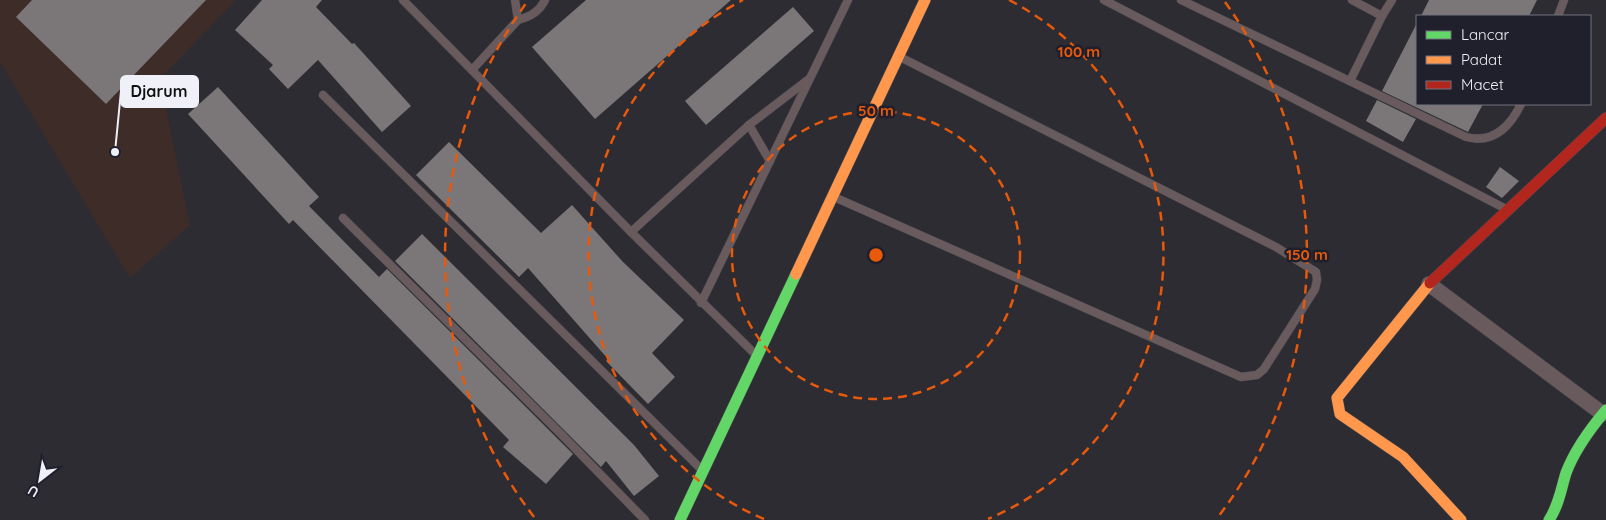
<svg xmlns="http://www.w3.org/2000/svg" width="1606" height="520" font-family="Quicksand,sans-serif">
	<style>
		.industrial { fill: #3d2c28 }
		.building { fill: #7b7778 }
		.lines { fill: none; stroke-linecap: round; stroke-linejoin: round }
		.lane-casing { stroke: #48484d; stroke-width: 9 }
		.street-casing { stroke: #48484d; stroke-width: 16 }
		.fast-casing { stroke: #48484d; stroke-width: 12 }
		.slow-casing { stroke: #48484d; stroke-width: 12 }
		.jam-casing { stroke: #48484d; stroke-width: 12 }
		.lane { stroke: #695b5d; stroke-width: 8 }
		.street { stroke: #695b5d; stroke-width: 15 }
		.fast { stroke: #63d668; stroke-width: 11 }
		.slow { stroke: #ff974d; stroke-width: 11 }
		.jam { stroke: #b3261e; stroke-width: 11 }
		.ring { fill: none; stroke: #e8590c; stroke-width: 2.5; stroke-dasharray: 9 6 }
		.centre { fill: #e8590c; stroke: #201f2c; stroke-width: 2.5 }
		.ring-label { font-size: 15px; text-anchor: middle; font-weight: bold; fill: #e8590c; stroke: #201f2c; stroke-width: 5; stroke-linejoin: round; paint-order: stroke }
		.leader { fill: none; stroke: #f0f0f9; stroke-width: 2 }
		.callout-dot { fill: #f0f0f9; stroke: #201f2c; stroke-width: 2 }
		.callout { fill: #f0f0f9; stroke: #f0f0f9; stroke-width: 2 }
		.callout-label { font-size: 16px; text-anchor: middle; font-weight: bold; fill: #111 }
	</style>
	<rect width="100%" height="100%" fill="#2c2c32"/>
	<!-- industrial -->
	<polygon class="industrial" points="0,0 236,0 160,79 190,225 130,278 0,62"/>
	<!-- building -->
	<g class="building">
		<polygon points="32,0 206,0 106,104 16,17"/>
		<polygon points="262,0 322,0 316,7 352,44 354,43 411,106 382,132 318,60 288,89 269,69 273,65 235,30"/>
		<polygon points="586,0 731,0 595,119 532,47"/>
		<polygon points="1429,0 1537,0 1529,16 1421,16"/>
		<polygon points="793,7 814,31 706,125 685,101"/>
		<polygon points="1417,23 1417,104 1483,104 1468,132 1382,91"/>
		<polygon points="218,87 319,197 309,206 379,277 387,269 573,454 546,484 503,447 509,440 293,220 289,224 188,114"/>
		<polygon points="1377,100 1416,119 1403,142 1366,121"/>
		<polygon points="449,142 541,233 572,205 623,262 684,320 652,353 675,377 648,404 606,361 608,359 528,268 519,277 416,175"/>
		<polygon points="1500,167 1519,181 1502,198 1486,187"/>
		<polygon points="422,234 634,445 659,476 634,496 606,461 601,467 395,261"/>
	</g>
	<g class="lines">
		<!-- lane casing -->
		<g class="lane-casing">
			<g id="lane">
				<polyline points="403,0 631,232 755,354"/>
				<path d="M515 0 518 20C531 16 539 12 545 0"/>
				<polyline points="1104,0 1506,209"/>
				<path d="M1181 0 1466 137C1493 144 1510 127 1521 104"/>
				<polyline points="1352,0 1382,16"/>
				<polyline points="1558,16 1564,0"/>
				<polyline points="472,70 518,20"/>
				<polyline points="1350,81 1382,16 1392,0"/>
				<polyline points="323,95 701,469"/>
				<polyline points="749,125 770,161"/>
				<polyline points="834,197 1241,377 1257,375 1264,369 1315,289 1317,280 1316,272 1276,247 900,57"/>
				<polyline points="343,218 562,435 645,520"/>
				<polyline points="631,232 749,125 809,79"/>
				<polyline points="701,303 848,0"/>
			</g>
		</g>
		<!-- street casing -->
		<g class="street-casing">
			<polyline id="street" points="1429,284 1603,414"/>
		</g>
		<!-- fast casing -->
		<g class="fast-casing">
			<g id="fast">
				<polyline points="680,520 796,274"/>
				<path d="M1549 520C1559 505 1561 489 1566 473 1575 449 1590 429 1606 410"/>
			</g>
		</g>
		<!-- slow casing -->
		<g class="slow-casing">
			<g id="slow">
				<polyline points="796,274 925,0"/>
				<polyline points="1430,283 1337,398 1340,414 1403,457 1461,520"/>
			</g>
		</g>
		<!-- jam casing -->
		<g class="jam-casing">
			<polyline id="jam" points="1430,283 1606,118"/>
		</g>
		<!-- lane -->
		<use href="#lane" class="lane"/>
		<!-- street -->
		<use href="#street" class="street"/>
		<!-- fast -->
		<use href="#fast" class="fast"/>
		<!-- slow -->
		<use href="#slow" class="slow"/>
		<!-- jam -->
		<use href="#jam" class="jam"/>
	</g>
	<!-- distance rings -->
	<g class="ring">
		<circle cx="876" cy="255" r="144"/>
		<path d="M764 519A287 287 0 0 1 743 0M1009 0A287 287 0 0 1 988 519"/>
		<path d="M534 517A431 431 0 0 1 527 2M1225 2A431 431 0 0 1 1218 517"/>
	</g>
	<circle cx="876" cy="255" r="8" class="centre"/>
	<g class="ring-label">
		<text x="1079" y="57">100 m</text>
		<text x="876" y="116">50 m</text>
		<text x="1307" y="260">150 m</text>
	</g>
	<!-- callouts -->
	<path class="leader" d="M115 152L121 91"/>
	<circle class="callout-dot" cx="115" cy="152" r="5"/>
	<rect class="callout" x="121" y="76" width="77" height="31" rx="5"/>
	<g class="callout-label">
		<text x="159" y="97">Djarum</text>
	</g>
	<!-- legend -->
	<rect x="1416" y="15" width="175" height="90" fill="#201f2c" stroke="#73737e"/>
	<rect x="1426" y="31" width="25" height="8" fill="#63d668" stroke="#73737e"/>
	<text x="1461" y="40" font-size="15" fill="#f0f0f9">Lancar</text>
	<rect x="1426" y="56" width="25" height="8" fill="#ff974d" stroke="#73737e"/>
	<text x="1461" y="65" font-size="15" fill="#f0f0f9">Padat</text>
	<rect x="1426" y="81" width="25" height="8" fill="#b3261e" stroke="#73737e"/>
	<text x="1461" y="90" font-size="15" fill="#f0f0f9">Macet</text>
	<!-- north arrow -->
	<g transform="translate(40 480) rotate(211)" stroke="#201f2c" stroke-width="4" paint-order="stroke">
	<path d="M0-4L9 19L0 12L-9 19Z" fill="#f0f0f9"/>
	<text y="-8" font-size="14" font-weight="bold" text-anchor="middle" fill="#f0f0f9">U</text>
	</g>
</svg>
